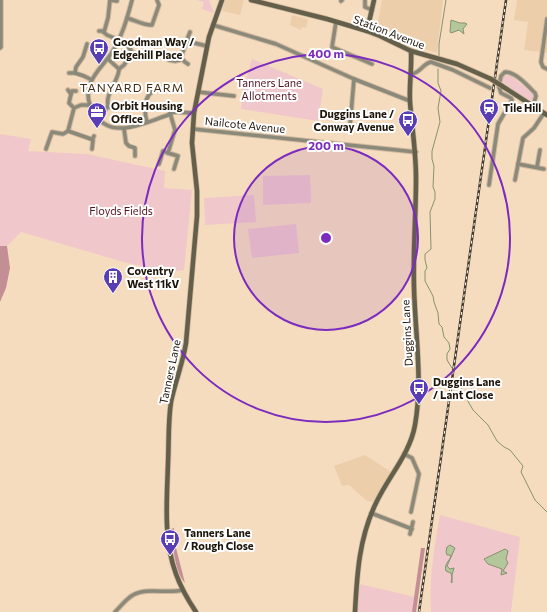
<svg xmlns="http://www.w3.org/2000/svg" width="547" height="612" font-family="Commissioner,sans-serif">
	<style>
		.built { fill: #edceab }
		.green { fill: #f0c7ca }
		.forest { fill: #c48f94 }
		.water { fill: #b3c79b; stroke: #869270 }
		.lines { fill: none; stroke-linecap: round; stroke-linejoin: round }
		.stream { stroke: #869270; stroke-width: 1 }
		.street-casing { stroke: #cfb89e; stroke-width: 5.5 }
		.secondary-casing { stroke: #cfb89e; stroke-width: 6 }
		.street { stroke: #8b897a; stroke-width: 3.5 }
		.secondary { stroke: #635f4a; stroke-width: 4.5 }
		.rail-casing { stroke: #45392a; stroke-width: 2.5 }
		.rail { stroke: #fff; stroke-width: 1; stroke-dasharray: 3; stroke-linecap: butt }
		.secondary-bridge-casing { stroke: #cfb89e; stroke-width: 6; stroke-linecap: butt }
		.secondary-bridge { stroke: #635f4a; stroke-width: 4.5 }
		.ring { fill: none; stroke: #7b2cbf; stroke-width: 2 }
		.labels { text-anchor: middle; stroke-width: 4; stroke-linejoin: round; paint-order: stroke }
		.street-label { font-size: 11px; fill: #1e150a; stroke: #fff }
		.poi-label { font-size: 11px; font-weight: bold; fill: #1e150a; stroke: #fff; text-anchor: start }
		.park-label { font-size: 11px; fill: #51111e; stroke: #fff }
		.neighbourhood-label { font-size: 12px; letter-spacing: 1px; fill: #432e15; stroke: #fff }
		.centre { fill: #7b2cbf; stroke: #fff; stroke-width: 2 }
		.ring-label { font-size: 12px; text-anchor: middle; font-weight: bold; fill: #7b2cbf; stroke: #fff; stroke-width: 4; stroke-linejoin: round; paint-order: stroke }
	</style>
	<rect width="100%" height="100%" fill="#f6dcbe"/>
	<!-- built -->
	<g class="built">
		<polygon points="225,0 244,0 240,15 222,11"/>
		<polygon points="382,0 443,0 437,53 415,46 377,28"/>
		<polygon points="517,0 547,0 547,53 524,50 528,22 514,20"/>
		<polygon points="292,15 308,19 306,28 302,27 301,30 290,25"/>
		<polygon points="365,455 391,472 374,502 367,501 349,485 342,486 334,466"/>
	</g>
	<!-- green -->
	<g class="green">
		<polygon points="196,0 209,0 214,13 202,9 204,2"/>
		<polygon points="252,59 323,89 318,121 241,109 243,85 246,81"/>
		<polygon points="507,75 511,76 532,93 534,96 534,100 528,100 502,82 503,77"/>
		<polygon points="0,134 31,139 28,151 87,154 165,171 164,188 192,190 184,270 170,272 127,263 21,232 7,246 0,246"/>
		<polygon points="310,175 311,203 263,205 263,176"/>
		<polygon points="254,195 256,222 205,225 204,198"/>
		<polygon points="296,224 299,253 252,258 248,229"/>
		<path d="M440 515 520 537 511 612H431C429 580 434 547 440 515Z"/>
		<polygon points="360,584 415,597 412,612 357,612"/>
	</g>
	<!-- forest -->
	<g class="forest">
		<polygon points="0,246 7,246 10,268 6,288 0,302"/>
		<path d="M174 528 176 548 185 583C174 571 173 544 171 529Z"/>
		<polygon points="421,548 425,548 416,612 412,612"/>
	</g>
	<!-- water -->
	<g class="water">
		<polygon points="451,20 460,23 465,23 467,24 463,29 464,34 459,30 451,33 450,32"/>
		<path d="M450 545 455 548 447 566 450 569 454 568 452 575V583L451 582 452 578 451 573 446 571C444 565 448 562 451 557L450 555H447L446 552 447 547Z"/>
		<polygon points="505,549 508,551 506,559 508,563 503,571 507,573 501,575 502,569 488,564 484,559"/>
	</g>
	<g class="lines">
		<!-- stream -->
		<g class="stream">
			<polyline points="439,56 439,44 446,0"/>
			<polyline points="438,69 438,83 441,91 438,108 440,122 432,151 432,159 434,166 433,187 435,192 435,199 430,212 431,249 425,254 425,260 427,268 425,271 425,281 433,296 434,302 438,313 439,324 442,327 444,337 449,343 450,349 447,354 447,360 452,368"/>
			<polyline points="459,378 462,391 473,410 488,425 497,441 504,447 510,450 523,466 521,472 535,500 547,512"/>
		</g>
		<!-- street casing -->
		<g class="street-casing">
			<g id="street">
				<polyline points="110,0 117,1"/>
				<path d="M132 0C127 19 122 37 111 54 104 64 94 73 90 84 87 93 88 103 93 111 109 142 144 123 168 115L174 112 194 113"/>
				<polyline points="365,0 365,7 372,10"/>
				<polyline points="341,1 342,0"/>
				<path d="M127 18C134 20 146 26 152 25L159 5 157 0"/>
				<polyline points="547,19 541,62 543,67 547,69"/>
				<polyline points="336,22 332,47 372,64"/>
				<polyline points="213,25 276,44 354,79 410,101"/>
				<polyline points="99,31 102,31 107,35 119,40"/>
				<polyline points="104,32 108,18 110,0"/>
				<polyline points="190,42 188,37 190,32"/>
				<polyline points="87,44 83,57 76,67 75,73 84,76 92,80"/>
				<polyline points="126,45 131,50 131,54"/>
				<polyline points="0,48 1,47 1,0"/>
				<polyline points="181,58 185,62 188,64"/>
				<polyline points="108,59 119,69"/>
				<polyline points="169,60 175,61 180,60 185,46 190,42 207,46"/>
				<polyline points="69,73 75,73"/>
				<path d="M411 74C421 73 422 64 431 62L453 70 490 88"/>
				<path d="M500 81 501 76 505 72C516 72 528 86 535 93L536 96 533 106"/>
				<polyline points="68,90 71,94 69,103 74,108"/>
				<polyline points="198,92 234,96"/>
				<polyline points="71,94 72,91 76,91"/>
				<path d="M114 109 109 107C103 96 119 81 119 69L124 65 132 53H137"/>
				<polyline points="104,112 108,106"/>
				<polyline points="170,113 175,130 168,153 178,156 174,169"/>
				<path d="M147 122C143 108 144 89 163 88 169 87 173 92 179 90"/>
				<polyline points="350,126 354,79"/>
				<polyline points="124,129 126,143 129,146 135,148 135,156"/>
				<polyline points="193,129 416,152"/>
				<polyline points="68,131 91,139 93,138 94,136"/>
				<polyline points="91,139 93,140 92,149"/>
				<polyline points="46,149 52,132 63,134 68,131 74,108 81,105 90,105"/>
				<polyline points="159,164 163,151 168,153"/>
				<polyline points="518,164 544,169"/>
				<polyline points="537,167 540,150"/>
				<polyline points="515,180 523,138 534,128 544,113"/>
				<polyline points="489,185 498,124 512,100 511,98 501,93 499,87"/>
				<polyline points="404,454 412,458 419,474 411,512"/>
				<polyline points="371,513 412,529"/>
				<polyline points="410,534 413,522"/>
				<path d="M115 612C121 606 126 599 133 595 146 587 168 594 183 590"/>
			</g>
		</g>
		<!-- secondary casing -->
		<g class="secondary-casing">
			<g id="secondary">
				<polyline points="251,0 327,19 367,31 380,36 411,51 457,64 491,79"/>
				<polyline points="367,31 374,0"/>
				<polyline points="502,86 547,115"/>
				<path d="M196 612C188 600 181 588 176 574 163 539 167 500 168 463 169 442 168 422 171 402 175 382 183 363 186 343L197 216V191L192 143 194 113 209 37 222 0"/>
				<path d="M355 612C357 574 359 538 376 503 388 477 410 454 415 425 423 380 415 332 414 287 413 250 416 214 416 178 416 152 412 128 410 102 409 85 412 68 411 51"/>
			</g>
		</g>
		<!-- street -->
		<use href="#street" class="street"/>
		<!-- secondary -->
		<use href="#secondary" class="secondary"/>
		<!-- rail casing -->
		<g class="rail-casing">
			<polyline id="rail" points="419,612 506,0"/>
		</g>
		<!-- rail -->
		<use href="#rail" class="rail"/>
		<!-- secondary-bridge casing -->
		<g class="secondary-bridge-casing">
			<polyline id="secondary-bridge" points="491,79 502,86"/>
		</g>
		<!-- secondary-bridge -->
		<use href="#secondary-bridge" class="secondary-bridge"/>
	</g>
	<!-- distance rings -->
	<circle cx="326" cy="238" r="92" fill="#7b2cbf" fill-opacity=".12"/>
	<g class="ring">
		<circle cx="326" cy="238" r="92"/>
		<circle cx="326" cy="238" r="184"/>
	</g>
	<!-- icons -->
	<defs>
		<g id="bus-pin" transform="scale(1)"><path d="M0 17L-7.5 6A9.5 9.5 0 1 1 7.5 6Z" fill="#583db5" stroke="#fff"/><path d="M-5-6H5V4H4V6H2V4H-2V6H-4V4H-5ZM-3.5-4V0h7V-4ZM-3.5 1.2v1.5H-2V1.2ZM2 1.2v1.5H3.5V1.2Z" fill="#fff"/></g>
		<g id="station-pin" transform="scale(1)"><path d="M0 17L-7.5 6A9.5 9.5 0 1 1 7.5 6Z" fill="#583db5" stroke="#fff"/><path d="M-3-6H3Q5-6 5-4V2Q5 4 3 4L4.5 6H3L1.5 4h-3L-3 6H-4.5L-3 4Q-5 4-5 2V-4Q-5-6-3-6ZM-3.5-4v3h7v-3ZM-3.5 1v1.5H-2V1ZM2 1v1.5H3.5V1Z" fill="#fff"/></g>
		<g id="office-pin" transform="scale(1)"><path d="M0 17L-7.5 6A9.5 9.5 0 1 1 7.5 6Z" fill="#583db5" stroke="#fff"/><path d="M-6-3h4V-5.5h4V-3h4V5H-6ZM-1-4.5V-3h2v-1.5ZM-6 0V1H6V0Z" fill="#fff"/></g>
		<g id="building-pin" transform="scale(1)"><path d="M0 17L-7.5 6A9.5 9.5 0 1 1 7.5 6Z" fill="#583db5" stroke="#fff"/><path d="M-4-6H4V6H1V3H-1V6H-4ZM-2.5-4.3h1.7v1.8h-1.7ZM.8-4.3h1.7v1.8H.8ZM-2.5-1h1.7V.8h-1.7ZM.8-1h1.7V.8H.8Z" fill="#fff"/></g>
	</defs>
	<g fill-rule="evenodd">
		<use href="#bus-pin" x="99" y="48"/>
		<use href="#station-pin" x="489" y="108"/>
		<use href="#office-pin" x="97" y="112"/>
		<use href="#bus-pin" x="408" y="120"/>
		<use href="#building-pin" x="113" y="277"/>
		<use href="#bus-pin" x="419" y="388"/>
		<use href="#bus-pin" x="170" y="539"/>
	</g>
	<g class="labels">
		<!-- street labels -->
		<g class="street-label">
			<text transform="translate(389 32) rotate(21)" y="4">Station Avenue</text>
			<text transform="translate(245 125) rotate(6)" y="4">Nailcote Avenue</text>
			<text transform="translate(407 333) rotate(-93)" y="4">Duggins Lane</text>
			<text transform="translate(170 372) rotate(-78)" y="4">Tanners Lane</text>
		</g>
		<!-- poi labels -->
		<g class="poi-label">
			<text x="113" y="46">Goodman Way /<tspan x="113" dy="13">Edgehill Place</tspan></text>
			<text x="111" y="110">Orbit Housing<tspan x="111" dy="13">Office</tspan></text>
			<text x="503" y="112">Tile Hill</text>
			<text x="394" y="118" text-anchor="end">Duggins Lane /<tspan x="394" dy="13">Conway Avenue</tspan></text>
			<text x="127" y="275">Coventry<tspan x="127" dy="13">West 11kV</tspan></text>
			<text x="433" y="386">Duggins Lane<tspan x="433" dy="13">/ Lant Close</tspan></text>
			<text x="184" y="537">Tanners Lane<tspan x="184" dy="13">/ Rough Close</tspan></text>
		</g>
		<!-- park labels -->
		<g class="park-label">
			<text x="269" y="87">Tanners Lane<tspan x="269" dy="13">Allotments</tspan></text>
			<text x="121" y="215">Floyds Fields</text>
		</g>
		<!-- neighbourhood labels -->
		<g class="neighbourhood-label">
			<text x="132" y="92">TANYARD FARM</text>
		</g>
	</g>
	<circle cx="326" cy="238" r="6" class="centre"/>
	<g class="ring-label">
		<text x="326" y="58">400 m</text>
		<text x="326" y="150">200 m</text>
	</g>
</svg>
